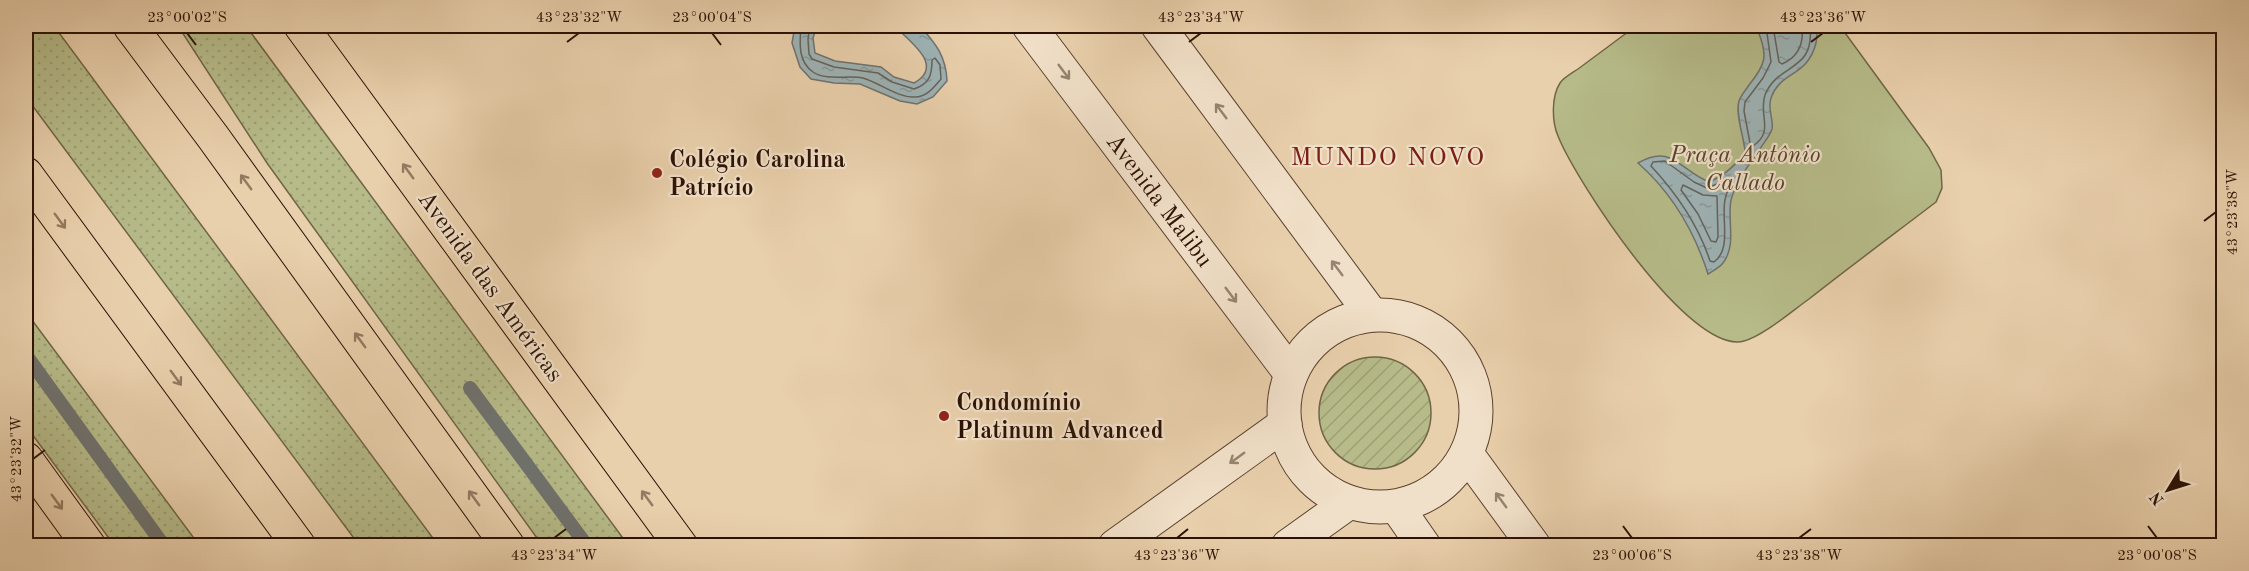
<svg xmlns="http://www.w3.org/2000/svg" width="2249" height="571" font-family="'Old Standard TT',serif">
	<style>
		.grass { fill: url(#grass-dots); stroke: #706646; stroke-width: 1.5 }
		.park { fill: #b6bb89; stroke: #706646; stroke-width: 1.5 }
		.garden { fill: url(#garden-furrows); stroke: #706646; stroke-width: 1.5 }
		.water { fill: url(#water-ripples); stroke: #6f726f; stroke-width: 1.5 }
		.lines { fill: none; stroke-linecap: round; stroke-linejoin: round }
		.shore { stroke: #64625d; stroke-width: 1.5 }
		.stream { stroke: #6f726f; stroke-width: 14 }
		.minor-casing { stroke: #5a412e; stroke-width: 35 }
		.major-casing { stroke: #2b1104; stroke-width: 35 }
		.highway-casing { stroke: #2b1104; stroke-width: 35 }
		.minor { stroke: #f1e0c9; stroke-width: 33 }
		.major { stroke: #e9d0ac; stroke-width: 33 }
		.highway { stroke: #e9d0ac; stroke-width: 33 }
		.oneway { stroke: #988370 }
		.oneway2 { stroke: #947a60 }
		.ticks { fill: none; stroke: #2b1104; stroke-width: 2 }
		.poi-dot { fill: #8f2418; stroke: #f1e0c9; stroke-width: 2 }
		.labels { text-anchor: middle; stroke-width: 4.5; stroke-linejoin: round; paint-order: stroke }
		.park-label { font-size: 24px; font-style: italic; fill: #55442c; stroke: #f1e0c9 }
		.poi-label { font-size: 24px; font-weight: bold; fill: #2b1104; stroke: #f1e0c9; text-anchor: start }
		.street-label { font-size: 24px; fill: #2b1104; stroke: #f1e0c9 }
		.neighbourhood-label { font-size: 26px; letter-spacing: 1.5px; fill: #7a1f14; stroke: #f1e0c9 }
		.neatline { fill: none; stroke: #2b1104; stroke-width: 2 }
		.ticks-label { font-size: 15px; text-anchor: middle; fill: #2b1104 }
	</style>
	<defs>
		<pattern id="grass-dots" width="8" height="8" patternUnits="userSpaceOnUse" patternTransform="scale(1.5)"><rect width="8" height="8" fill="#b6bb89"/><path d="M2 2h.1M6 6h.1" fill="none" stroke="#9da075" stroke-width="1.8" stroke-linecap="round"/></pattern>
		<pattern id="garden-furrows" width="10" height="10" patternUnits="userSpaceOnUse" patternTransform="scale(1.5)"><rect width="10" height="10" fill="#b6bb89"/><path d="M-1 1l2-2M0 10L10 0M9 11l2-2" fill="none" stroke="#9da075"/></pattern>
		<pattern id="water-ripples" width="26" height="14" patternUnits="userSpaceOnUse" patternTransform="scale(1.5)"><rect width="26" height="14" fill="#9db3b6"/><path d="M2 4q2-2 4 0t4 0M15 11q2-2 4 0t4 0" fill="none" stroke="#87999b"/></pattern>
	</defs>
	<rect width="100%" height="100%" fill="#e9d0ac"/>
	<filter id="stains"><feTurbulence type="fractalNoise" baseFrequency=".00333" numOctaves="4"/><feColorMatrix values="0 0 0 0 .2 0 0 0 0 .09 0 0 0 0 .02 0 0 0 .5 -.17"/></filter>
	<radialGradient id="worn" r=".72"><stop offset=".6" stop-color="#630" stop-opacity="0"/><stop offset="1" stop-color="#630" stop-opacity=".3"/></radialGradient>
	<!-- grass -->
	<g class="grass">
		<polygon points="26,26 54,26 438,545 359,545 26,97"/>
		<polygon points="178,26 246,26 628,545 542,545 267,163"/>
		<polygon points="26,312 199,545 114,545 26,426"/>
	</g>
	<!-- park -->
	<path class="park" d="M1636 26H1840L1929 148 1941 170 1942 188 1936 202C1894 234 1851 266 1809 299 1792 311 1763 336 1744 341 1690 356 1576 181 1558 136 1552 122 1551 97 1560 83 1563 78 1572 73 1578 69 1597 55 1617 40 1636 26Z"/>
	<!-- garden -->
	<circle class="garden" cx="1375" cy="413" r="56"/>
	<!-- water -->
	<g class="water">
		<path d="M795 26H817L813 38 815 53 835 61 881 67 894 77 914 83C946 65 908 41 895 26H920C936 44 946 56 947 81L933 97 917 104 900 101 860 84 834 83 811 79 800 67 792 43Z"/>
		<path d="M1760 26H1814C1818 31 1817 37 1816 43 1807 78 1781 70 1771 98 1767 109 1774 120 1772 129 1770 136 1764 142 1760 149 1749 165 1736 181 1731 200 1727 220 1737 245 1723 263 1720 267 1713 271 1708 274 1694 230 1672 193 1638 163 1672 143 1679 170 1709 182 1725 175 1736 166 1745 151 1744 138 1735 113 1739 101 1741 95 1746 90 1749 85 1766 64 1768 56 1758 31Z"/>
	</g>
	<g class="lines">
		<!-- shore -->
		<g class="shore">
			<path d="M801 26C800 41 797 61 813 72 826 81 848 75 863 78 880 83 898 98 915 97 927 97 934 87 941 79L940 65 935 58 932 60C932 76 929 84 914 89L892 82 878 73 834 67 812 59 809 54 808 39 810 26"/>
			<path d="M1766 26 1771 62 1763 78 1745 102 1744 111 1750 143 1753 146C1775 131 1758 115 1765 95 1778 62 1815 73 1810 26"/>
			<path d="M1773 26 1779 62 1782 64C1799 57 1804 44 1802 26"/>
			<path d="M1665 161 1694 182 1707 188 1727 180 1730 181C1729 188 1726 194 1725 200 1721 219 1732 249 1714 262L1710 261C1698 224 1677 194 1651 166L1653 162Z"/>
			<polygon points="1683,185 1703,195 1717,196 1718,237 1716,242 1711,241 1698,214 1681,190"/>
		</g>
		<!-- stream -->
		<g class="stream">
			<polyline points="26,355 164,546"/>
			<polyline points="470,388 587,546"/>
		</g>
		<!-- minor casing -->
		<g class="minor-casing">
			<g id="minor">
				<polyline points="1029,26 1291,374"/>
				<polyline points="1158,26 1372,315"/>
				<circle cx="1380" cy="411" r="96"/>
				<polyline points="1467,454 1534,546"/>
				<polyline points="1397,507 1424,546"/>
				<polyline points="1115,546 1285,424"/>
				<polyline points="1288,546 1348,503"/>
			</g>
		</g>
		<!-- major casing -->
		<g class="major-casing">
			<g id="major">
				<polyline points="301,26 681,546"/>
				<polyline points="26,459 89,546"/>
			</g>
		</g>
		<!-- highway casing -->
		<g class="highway-casing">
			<g id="highway">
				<polyline points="130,26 213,137 508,546"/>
				<polyline points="26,174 299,546"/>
			</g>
		</g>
		<!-- minor -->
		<use href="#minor" class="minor"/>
		<!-- major -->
		<use href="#major" class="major"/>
		<!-- highway -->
		<use href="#highway" class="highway"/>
	</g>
	<!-- one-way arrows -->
	<defs><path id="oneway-shaft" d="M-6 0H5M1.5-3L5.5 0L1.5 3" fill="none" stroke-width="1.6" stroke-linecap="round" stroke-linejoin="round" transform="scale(1.5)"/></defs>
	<g class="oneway">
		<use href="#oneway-shaft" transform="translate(1064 72) rotate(53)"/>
		<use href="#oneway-shaft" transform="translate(1221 111) rotate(-127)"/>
		<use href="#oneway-shaft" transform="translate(1337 268) rotate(-127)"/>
		<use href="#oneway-shaft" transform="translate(1231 295) rotate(53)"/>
		<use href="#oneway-shaft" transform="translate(1237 458) rotate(144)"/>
		<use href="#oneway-shaft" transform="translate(1501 500) rotate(-126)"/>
	</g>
	<g class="oneway2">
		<use href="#oneway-shaft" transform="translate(408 171) rotate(-126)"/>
		<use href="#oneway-shaft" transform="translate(246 182) rotate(-126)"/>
		<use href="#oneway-shaft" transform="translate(60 221) rotate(54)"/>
		<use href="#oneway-shaft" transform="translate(360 340) rotate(-126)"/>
		<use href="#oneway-shaft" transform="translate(176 378) rotate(54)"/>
		<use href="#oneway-shaft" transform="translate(474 498) rotate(-126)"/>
		<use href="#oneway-shaft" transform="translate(647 498) rotate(-126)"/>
		<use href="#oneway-shaft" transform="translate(57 502) rotate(54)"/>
	</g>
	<!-- ticks -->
	<path class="ticks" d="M187 33 196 45M712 33 721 45M567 42 579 33M1189 42 1201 33M1811 42 1823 33M2204 221 2216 212M33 459 45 450M1623 526 1632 538M2148 526 2157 538M554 538 566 529M1177 538 1188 529M1799 538 1811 529"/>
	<!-- markers -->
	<g class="poi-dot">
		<circle cx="657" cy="173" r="6"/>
		<circle cx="944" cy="416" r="6"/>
	</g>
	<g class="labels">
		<!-- park labels -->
		<g class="park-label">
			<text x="1745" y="162">Praça Antônio<tspan x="1745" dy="28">Callado</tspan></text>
		</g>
		<!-- poi labels -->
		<g class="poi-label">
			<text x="669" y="167">Colégio Carolina<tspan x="669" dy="28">Patrício</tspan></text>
			<text x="956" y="410">Condomínio<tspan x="956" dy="28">Platinum Advanced</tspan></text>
		</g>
		<!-- street labels -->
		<g class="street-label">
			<text transform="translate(1160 200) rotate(53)" y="8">Avenida Malibu</text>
			<text transform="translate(491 286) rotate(54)" y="8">Avenida das Américas</text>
		</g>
		<!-- neighbourhood labels -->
		<g class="neighbourhood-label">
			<text x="1388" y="165">MUNDO NOVO</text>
		</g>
	</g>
	<!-- margin -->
	<rect width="2249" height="571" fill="none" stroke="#e9d0ac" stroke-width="66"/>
	<!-- north arrow -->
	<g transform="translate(2168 490) rotate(232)" stroke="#f1e0c9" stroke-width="4.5" paint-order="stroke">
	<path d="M0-4.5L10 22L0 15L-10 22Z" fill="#2b1104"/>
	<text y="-9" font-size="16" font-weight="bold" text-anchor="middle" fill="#2b1104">N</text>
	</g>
	<rect x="33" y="33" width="2183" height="505" class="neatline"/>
	<g class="ticks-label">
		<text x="187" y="22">23°00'02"S</text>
		<text x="579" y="22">43°23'32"W</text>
		<text x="712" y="22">23°00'04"S</text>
		<text x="1201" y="22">43°23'34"W</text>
		<text x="1823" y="22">43°23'36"W</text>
		<text transform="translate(2232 212) rotate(-90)" y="5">43°23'38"W</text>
		<text transform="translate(16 459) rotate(-90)" y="5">43°23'32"W</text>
		<text x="554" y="560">43°23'34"W</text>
		<text x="1177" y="560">43°23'36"W</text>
		<text x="1632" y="560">23°00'06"S</text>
		<text x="1799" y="560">43°23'38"W</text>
		<text x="2157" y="560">23°00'08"S</text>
	</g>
	<rect width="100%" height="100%" filter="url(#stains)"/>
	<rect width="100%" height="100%" fill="url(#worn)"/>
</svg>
